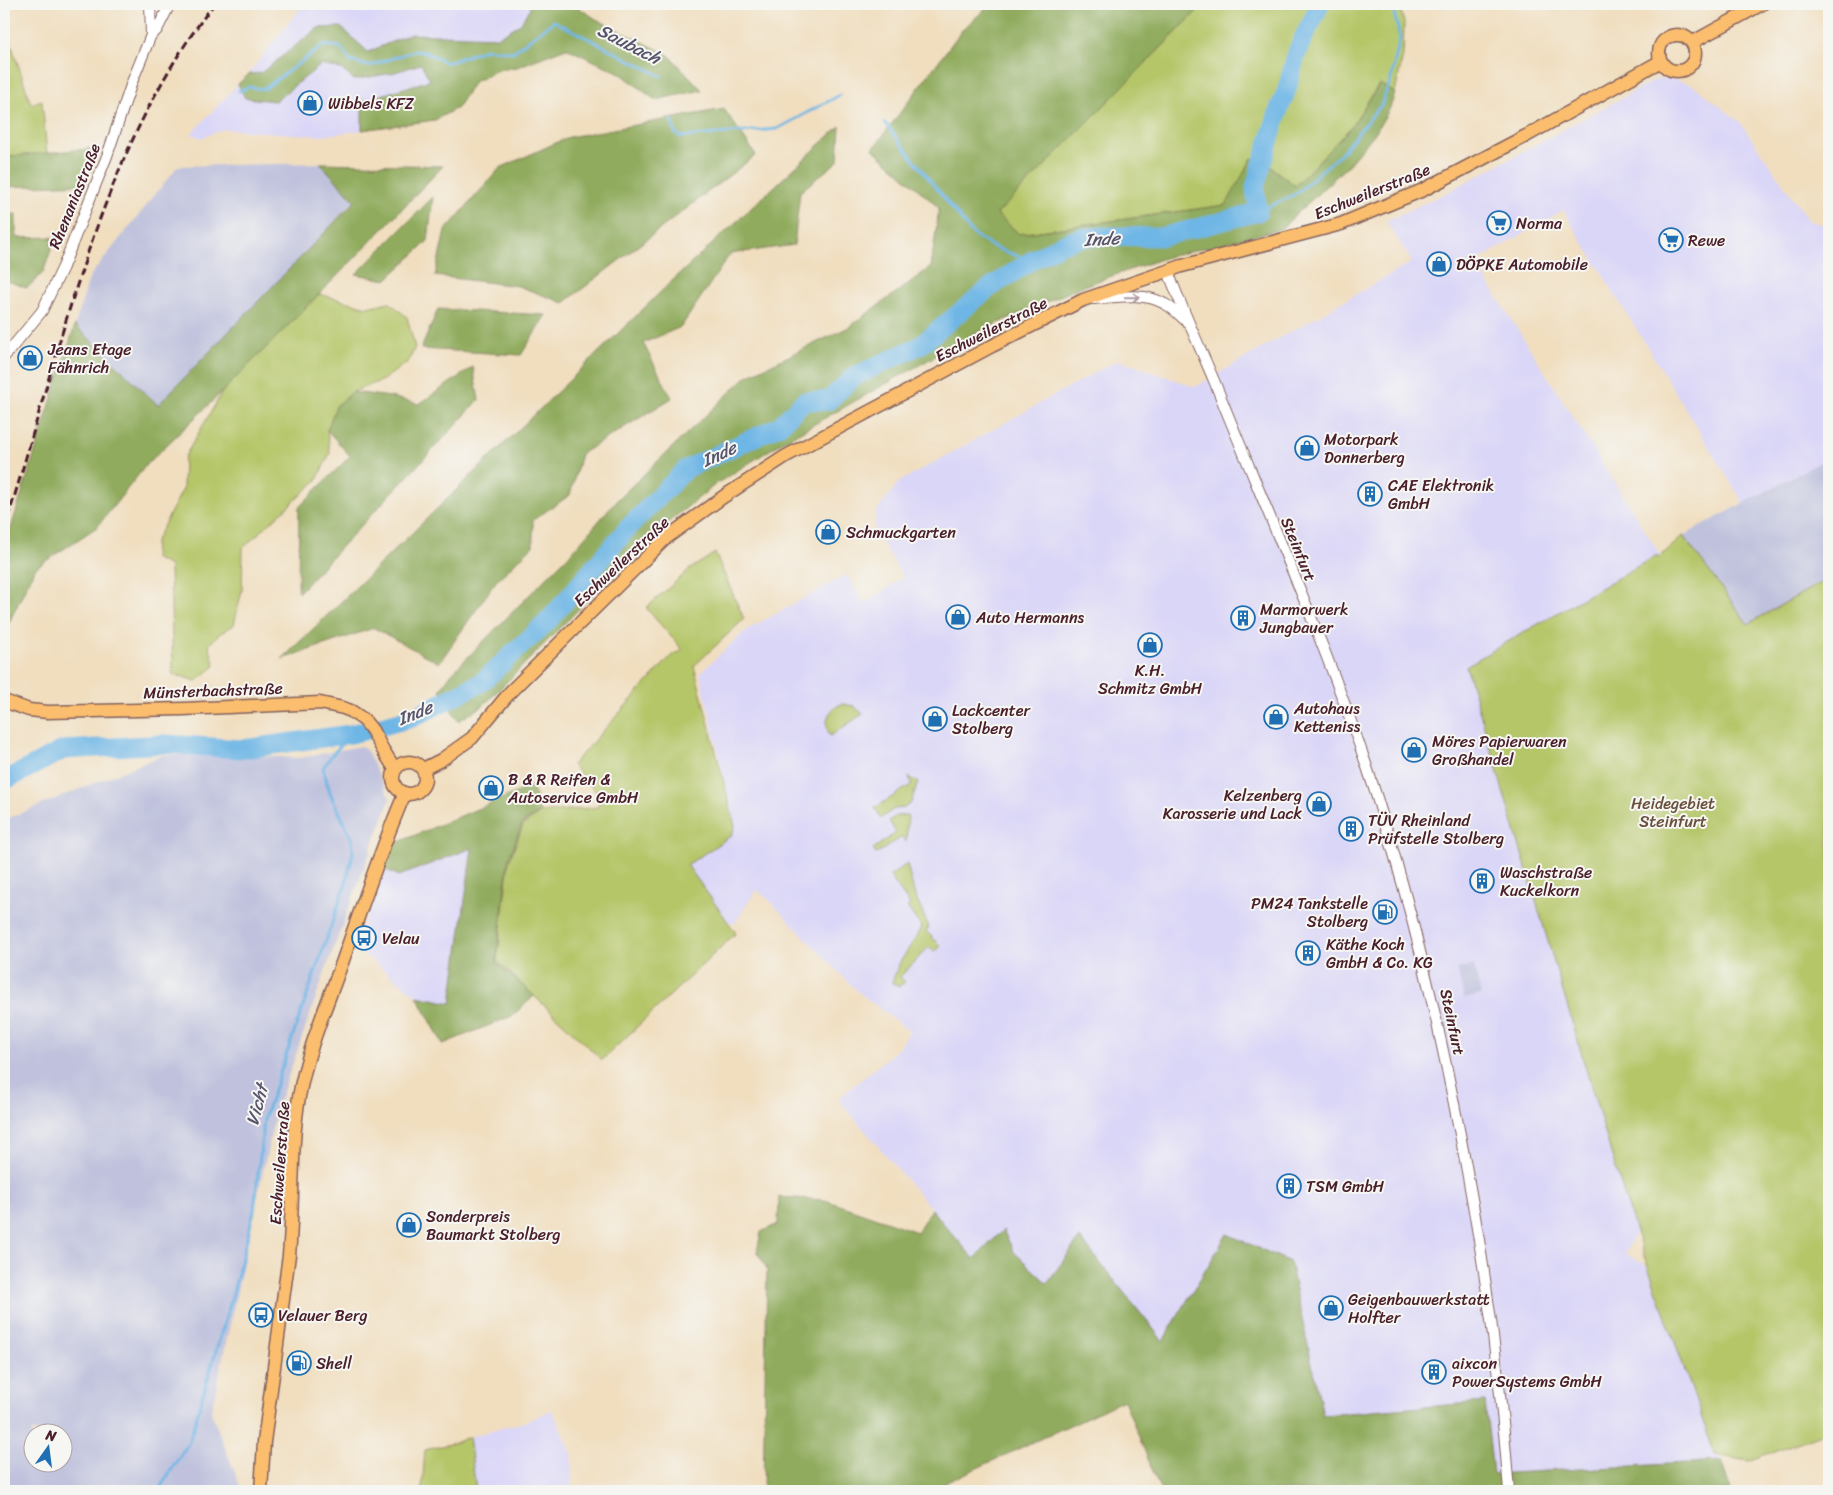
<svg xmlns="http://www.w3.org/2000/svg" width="1833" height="1495" font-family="Sriracha,sans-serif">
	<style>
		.built { fill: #dad6f7 }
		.industrial { fill: #c0c2dd; fill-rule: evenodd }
		.green { fill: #b5c669; stroke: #80724a }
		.forest { fill: #90ab5d; stroke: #6d6544 }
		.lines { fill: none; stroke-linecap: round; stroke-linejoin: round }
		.stream { stroke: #6eb6e5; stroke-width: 3 }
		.river { stroke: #6eb6e5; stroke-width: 19 }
		.minor-casing { stroke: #84625f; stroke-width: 12 }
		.major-casing { stroke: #84625f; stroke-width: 15 }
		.minor { stroke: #fff; stroke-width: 10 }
		.major { stroke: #fbbd6e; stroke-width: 12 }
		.rail { stroke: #4a1f2b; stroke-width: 3; stroke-dasharray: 8 4; stroke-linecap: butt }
		.oneway { stroke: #ae9aa0 }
		.labels { text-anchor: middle; stroke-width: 4; stroke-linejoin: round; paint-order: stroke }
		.poi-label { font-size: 16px; fill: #4a1f2b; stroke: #f6f6f2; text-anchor: start }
		.street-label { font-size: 16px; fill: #4a1f2b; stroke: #f6f6f2 }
		.park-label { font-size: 16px; fill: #6a513e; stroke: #f6f6f2 }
		.water-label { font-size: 18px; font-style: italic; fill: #57546c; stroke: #f6f6f2 }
	</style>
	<rect width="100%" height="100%" fill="#f6f6f2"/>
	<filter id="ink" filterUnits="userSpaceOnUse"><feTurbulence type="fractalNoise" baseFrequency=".02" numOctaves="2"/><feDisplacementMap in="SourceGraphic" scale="10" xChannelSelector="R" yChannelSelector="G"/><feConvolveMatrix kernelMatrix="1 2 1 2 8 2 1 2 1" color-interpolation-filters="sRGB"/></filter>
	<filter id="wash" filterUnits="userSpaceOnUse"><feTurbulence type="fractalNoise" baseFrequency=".0096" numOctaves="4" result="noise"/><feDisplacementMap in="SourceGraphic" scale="20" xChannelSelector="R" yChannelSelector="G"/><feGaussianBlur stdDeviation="1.12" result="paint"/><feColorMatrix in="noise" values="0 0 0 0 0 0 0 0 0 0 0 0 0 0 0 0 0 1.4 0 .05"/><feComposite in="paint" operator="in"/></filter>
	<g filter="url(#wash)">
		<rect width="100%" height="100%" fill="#f0debf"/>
		<!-- built -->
		<g class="built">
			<polygon points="304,4 532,4 520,24 498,37 411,34 367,53 341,27 318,28 261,73 249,73"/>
			<polygon points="420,64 430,80 362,101 362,130 322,136 224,129 201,138 191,134 238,84 245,98 275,101 321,65 341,69 354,80 392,73"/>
			<polygon points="1659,78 1677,80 1693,85 1740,122 1809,221 1829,226 1829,457 1744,504 1563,210 1475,262 1661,556 1472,663 1614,1163 1636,1232 1625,1253 1649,1267 1721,1461 1493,1474 1485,1402 1323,1415 1290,1262 1227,1235 1163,1341 1080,1238 1047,1283 1014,1252 1003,1231 974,1259 838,1099 896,1051 910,1032 857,991 764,895 756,890 735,923 729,922 687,865 732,835 735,826 700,673 745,631 846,575 865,603 903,577 874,529 876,512 899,482 1118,360 1195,387 1412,262 1386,221 1446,193"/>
			<polygon points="472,848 451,1004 417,996 355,947 384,869 399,876"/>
			<polygon points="552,1410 572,1454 571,1491 476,1491 469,1437 525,1422"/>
		</g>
		<!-- industrial -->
		<g class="industrial">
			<polygon points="320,163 355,200 158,406 75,325 90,276 178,166"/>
			<polygon points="1829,457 1829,578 1748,625 1683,536"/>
			<path d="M360 746 367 751 390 799 327 966 276 1111 211 1412 242 1491H4V820L163 755H240L301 758ZM32 1432H62V1462H32Z"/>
			<polygon points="1474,965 1481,995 1464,999 1457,969"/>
		</g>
		<!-- green -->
		<g class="green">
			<polygon points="1204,4 1399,4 1404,22 1403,55 1395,93 1379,84 1351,127 1295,186 1271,167 1226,205 1019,234 996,214"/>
			<polygon points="8,34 31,104 42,100 47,154 4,157 4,35"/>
			<polygon points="319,294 367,307 389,302 407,317 415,347 409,361 383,380 353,392 327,430 330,453 317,480 243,548 242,590 234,625 219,634 209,645 215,666 196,681 173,674 170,566 154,558 155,542 183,489 184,458 223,391"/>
			<polygon points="1683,536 1748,624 1829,578 1829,1431 1748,1461 1715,1455 1639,1241 1614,1163 1466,666 1657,555 1659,558 1661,556"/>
			<polygon points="715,553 744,619 694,666 735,826 732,835 687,865 736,933 602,1060 497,961 509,862 523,825 540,813 598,807 600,796 572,765 673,654 680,652 682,649 646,608 690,569"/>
			<path d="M842 704 854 706 863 714 830 736C823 722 828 709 842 704Z"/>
			<polygon points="909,777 918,782 911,803 904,808 894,809 881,818 875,808 912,784"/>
			<polygon points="908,815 906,842 902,837 876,854 873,849 896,833 889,821 896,816"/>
			<polygon points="907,864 915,896 929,927 926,931 941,946 935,952 929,947 900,977 905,982 898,987 892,982 900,962 922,928 907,907 910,905 890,876"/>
			<polygon points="469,1437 476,1491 422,1491 425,1450 454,1443"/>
		</g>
		<!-- forest -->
		<g class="forest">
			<polygon points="532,4 573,4 596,19 669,55 702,90 655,100 620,73 566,48 517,67 497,70 474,82 457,108 435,120 362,130 362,101 430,80 421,64 392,73 354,80 341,69 321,65 275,101 245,98 238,84 249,74 261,73 318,28 341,27 368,52 410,34 498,37 520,24"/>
			<polygon points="991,4 1204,4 997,214 1019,234 1226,205 1252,158 1271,167 1295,186 1351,127 1380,84 1395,93 1390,108 1375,133 1348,165 1281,229 1164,258 1083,286 980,331 784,441 716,484 666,524 638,549 483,706 458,721 440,690 452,673 572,552 618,499 747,376 849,327 931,267 939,208 873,149 962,30"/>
			<polygon points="724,109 756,155 564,303 518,286 435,276 445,231 500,168 569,137"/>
			<polygon points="840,126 838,161 800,192 794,245 730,254 681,327 643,343 672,398 581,454 570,495 533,520 533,546 497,580 439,663 374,628 282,659 671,282"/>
			<polygon points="97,148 86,184 4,187 4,157"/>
			<polygon points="320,163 443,166 347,266 223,391 147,464 97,527 35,568 4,633 4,550 75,325 158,405 355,201"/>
			<polygon points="433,197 428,241 386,280 356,274"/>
			<polygon points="16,214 16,238 52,237 52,247 43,273 27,288 4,280 4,215"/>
			<polygon points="438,309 546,315 521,355 421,349"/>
			<polygon points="473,367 479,400 298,593 299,507 350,456 327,430 336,406 353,392 390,397 419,404"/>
			<polygon points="532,786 540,812 522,824 508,862 496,962 534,996 512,1016 443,1044 417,996 451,1003 472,848 399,876 384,869 394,844"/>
			<polygon points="779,1197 825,1200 917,1232 931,1209 974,1259 1003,1230 1014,1252 1047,1283 1080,1238 1163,1341 1227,1234 1290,1262 1323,1415 1485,1402 1493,1474 1721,1461 1731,1491 1161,1491 1124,1400 934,1488 931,1491 763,1491 767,1269 757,1252 761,1232 778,1224"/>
		</g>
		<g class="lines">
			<!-- stream -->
			<g class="stream">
				<polyline points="4,24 6,24"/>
				<polyline points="239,91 249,87 264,89 324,45 340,47 350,61 369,66 414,51 425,52 447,63 486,49 513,52 554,21 661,76"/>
				<polyline points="672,120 675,133 681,137 777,129 840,95"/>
				<path d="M885 123 971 232C988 247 1012 256 1034 259"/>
				<polyline points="1258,212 1297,193 1341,153 1381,105 1391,79 1400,38 1392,4"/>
				<polyline points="158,1491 189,1442 232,1297 254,1211 264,1119 345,886 353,853 352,839 330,793 323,768 331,756 351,734"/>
			</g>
			<!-- river -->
			<path class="river" d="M4 781 63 750 165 744 243 749 351 734 412 718 482 682 549 620 627 529 686 469 779 426 804 401H828L855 376 919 346 988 289 1034 259 1060 245 1080 238 1104 236 1162 237 1258 212 1255 187 1280 106C1290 88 1291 68 1298 50 1304 34 1314 20 1320 4"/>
		</g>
	</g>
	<g filter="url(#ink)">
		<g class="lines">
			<!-- minor casing -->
			<g class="minor-casing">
				<g id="minor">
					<polyline points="151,35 157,30 170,4"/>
					<path d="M1168 271C1182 309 1199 345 1215 383 1266 510 1322 635 1366 764 1406 883 1434 1001 1458 1124 1482 1245 1500 1368 1509 1491"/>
					<path d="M1094 299C1118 297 1144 292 1165 304 1173 308 1180 316 1187 322"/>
					<polyline points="4,357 42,311 63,267 107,156 132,82 151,35 150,4"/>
				</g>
			</g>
			<!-- major casing -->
			<g class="major-casing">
				<g id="major">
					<circle cx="1677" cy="53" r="18"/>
					<polyline points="1693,42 1762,4"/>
					<polyline points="4,701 29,710 48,712 183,709 320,703 343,708 351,711 364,720 372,730 383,750 395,769"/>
					<circle cx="409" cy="778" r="16"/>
					<polyline points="423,769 441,760 472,738 511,691 666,538 723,497 786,456 992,346 1083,300 1182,266 1341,224 1423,190 1526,136 1661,61"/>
					<path d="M261 1491 264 1442 289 1255C294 1202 290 1149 299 1097 307 1050 327 1005 343 960 363 904 381 848 405 793"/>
				</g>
			</g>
			<!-- minor -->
			<use href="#minor" class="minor"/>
			<!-- major -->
			<use href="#major" class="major"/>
			<!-- rail -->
			<path class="rail" d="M4 530C61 351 97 155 214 4"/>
		</g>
		<!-- one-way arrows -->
		<defs><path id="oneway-shaft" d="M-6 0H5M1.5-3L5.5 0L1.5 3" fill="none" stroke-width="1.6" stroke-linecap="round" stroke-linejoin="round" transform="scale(1.25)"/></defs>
		<use class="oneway" href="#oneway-shaft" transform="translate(1132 297) rotate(-1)"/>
	</g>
	<!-- icons -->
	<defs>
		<g id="shop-ring" transform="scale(1.25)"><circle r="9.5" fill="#f6f6f2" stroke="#1f6fb2" stroke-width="1.5"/><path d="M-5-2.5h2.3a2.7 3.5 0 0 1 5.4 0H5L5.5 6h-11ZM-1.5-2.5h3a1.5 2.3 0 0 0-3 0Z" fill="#1f6fb2"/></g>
		<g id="supermarket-ring" transform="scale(1.25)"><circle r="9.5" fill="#f6f6f2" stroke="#1f6fb2" stroke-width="1.5"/><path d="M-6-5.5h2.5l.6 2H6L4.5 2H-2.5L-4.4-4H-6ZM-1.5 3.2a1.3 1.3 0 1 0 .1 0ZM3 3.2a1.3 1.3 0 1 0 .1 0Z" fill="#1f6fb2"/></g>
		<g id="building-ring" transform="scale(1.25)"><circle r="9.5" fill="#f6f6f2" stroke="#1f6fb2" stroke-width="1.5"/><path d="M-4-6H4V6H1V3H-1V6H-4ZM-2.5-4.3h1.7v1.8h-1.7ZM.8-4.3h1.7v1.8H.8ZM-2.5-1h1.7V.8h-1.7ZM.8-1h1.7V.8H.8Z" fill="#1f6fb2"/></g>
		<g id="fuel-ring" transform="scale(1.25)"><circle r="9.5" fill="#f6f6f2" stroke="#1f6fb2" stroke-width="1.5"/><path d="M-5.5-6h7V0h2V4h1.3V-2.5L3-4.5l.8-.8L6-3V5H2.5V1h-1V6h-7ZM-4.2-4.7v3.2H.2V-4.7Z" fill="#1f6fb2"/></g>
		<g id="bus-ring" transform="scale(1.25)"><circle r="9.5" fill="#f6f6f2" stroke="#1f6fb2" stroke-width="1.5"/><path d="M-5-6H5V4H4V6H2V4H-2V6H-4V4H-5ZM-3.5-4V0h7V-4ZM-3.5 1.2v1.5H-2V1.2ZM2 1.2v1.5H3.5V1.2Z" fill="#1f6fb2"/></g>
	</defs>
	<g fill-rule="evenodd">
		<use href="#shop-ring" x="310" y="103"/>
		<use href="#supermarket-ring" x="1499" y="223"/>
		<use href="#supermarket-ring" x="1671" y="240"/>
		<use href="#shop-ring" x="1439" y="264"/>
		<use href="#shop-ring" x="30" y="358"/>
		<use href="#shop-ring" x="1307" y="448"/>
		<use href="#building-ring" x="1370" y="494"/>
		<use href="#shop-ring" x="828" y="532"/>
		<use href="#shop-ring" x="958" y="617"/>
		<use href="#building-ring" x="1243" y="618"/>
		<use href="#shop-ring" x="1150" y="645"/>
		<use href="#shop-ring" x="1276" y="717"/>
		<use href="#shop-ring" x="935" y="719"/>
		<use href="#shop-ring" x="1414" y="750"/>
		<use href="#shop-ring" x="491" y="788"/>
		<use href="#shop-ring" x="1319" y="804"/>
		<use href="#building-ring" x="1351" y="829"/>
		<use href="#building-ring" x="1482" y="881"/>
		<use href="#fuel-ring" x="1385" y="912"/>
		<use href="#bus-ring" x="364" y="938"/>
		<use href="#building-ring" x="1308" y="953"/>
		<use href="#building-ring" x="1289" y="1186"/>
		<use href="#shop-ring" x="409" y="1225"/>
		<use href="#shop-ring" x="1331" y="1308"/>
		<use href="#bus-ring" x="261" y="1315"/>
		<use href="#fuel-ring" x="299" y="1363"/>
		<use href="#building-ring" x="1434" y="1372"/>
	</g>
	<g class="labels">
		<!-- poi labels -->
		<g class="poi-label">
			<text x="328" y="109">Wibbels KFZ</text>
			<text x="1516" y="229">Norma</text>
			<text x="1688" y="246">Rewe</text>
			<text x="1456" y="270">DÖPKE Automobile</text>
			<text x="48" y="355">Jeans Etage<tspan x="48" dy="18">Fähnrich</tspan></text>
			<text x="1324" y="445">Motorpark<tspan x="1324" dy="18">Donnerberg</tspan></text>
			<text x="1388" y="491">CAE Elektronik<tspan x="1388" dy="18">GmbH</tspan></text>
			<text x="846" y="538">Schmuckgarten</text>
			<text x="1260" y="615">Marmorwerk<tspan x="1260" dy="18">Jungbauer</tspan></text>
			<text x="976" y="623">Auto Hermanns</text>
			<text x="1150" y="676" text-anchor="middle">K.H.<tspan x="1150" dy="18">Schmitz GmbH</tspan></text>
			<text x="1294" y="714">Autohaus<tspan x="1294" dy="18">Ketteniss</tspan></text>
			<text x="952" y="716">Lackcenter<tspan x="952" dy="18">Stolberg</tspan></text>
			<text x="1432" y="747">Möres Papierwaren<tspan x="1432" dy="18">Großhandel</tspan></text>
			<text x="508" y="785">B &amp; R Reifen &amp;<tspan x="508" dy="18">Autoservice GmbH</tspan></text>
			<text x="1302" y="801" text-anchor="end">Kelzenberg<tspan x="1302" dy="18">Karosserie und Lack</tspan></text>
			<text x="1368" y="826">TÜV Rheinland<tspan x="1368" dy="18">Prüfstelle Stolberg</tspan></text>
			<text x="1500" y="878">Waschstraße<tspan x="1500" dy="18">Kuckelkorn</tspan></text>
			<text x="1368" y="909" text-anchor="end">PM24 Tankstelle<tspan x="1368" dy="18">Stolberg</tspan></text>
			<text x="382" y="944">Velau</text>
			<text x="1326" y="950">Käthe Koch<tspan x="1326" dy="18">GmbH &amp; Co. KG</tspan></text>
			<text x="1306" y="1192">TSM GmbH</text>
			<text x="426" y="1222">Sonderpreis<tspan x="426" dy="18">Baumarkt Stolberg</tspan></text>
			<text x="1348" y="1305">Geigenbauwerkstatt<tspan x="1348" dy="18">Holfter</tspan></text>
			<text x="278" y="1321">Velauer Berg</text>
			<text x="316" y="1369">Shell</text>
			<text x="1452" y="1369">aixcon<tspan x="1452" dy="18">PowerSystems GmbH</tspan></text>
		</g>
		<!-- street labels -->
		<g class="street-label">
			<text transform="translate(1372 191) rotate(-22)" y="6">Eschweilerstraße</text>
			<text transform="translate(74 196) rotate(-68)" y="6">Rhenaniastraße</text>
			<text transform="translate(991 329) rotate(-27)" y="6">Eschweilerstraße</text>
			<text transform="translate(1299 549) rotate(68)" y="6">Steinfurt</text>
			<text transform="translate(621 561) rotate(-43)" y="6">Eschweilerstraße</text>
			<text transform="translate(213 690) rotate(-2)" y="6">Münsterbachstraße</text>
			<text transform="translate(1453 1022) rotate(78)" y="6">Steinfurt</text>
			<text transform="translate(279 1163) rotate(-86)" y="6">Eschweilerstraße</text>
		</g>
		<!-- park labels -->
		<g class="park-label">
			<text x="1673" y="809">Heidegebiet<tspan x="1673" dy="18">Steinfurt</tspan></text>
		</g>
		<!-- water labels -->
		<g class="water-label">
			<text transform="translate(629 44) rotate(27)" y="6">Saubach</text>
			<text transform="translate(1102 239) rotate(-3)" y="6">Inde</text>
			<text transform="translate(719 454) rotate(-25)" y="6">Inde</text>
			<text transform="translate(415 713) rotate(-22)" y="6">Inde</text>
			<text transform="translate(257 1105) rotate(-75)" y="6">Vicht</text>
		</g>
	</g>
	<!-- margin -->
	<rect width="1833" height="1495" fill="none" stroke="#f6f6f2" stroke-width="20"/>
	<!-- north arrow -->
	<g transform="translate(48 1448) rotate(14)"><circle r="24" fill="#f6f6f2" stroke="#b1a0a2"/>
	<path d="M0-4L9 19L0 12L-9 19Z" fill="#1f6fb2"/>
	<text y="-8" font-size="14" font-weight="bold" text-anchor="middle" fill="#4a1f2b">N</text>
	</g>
</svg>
